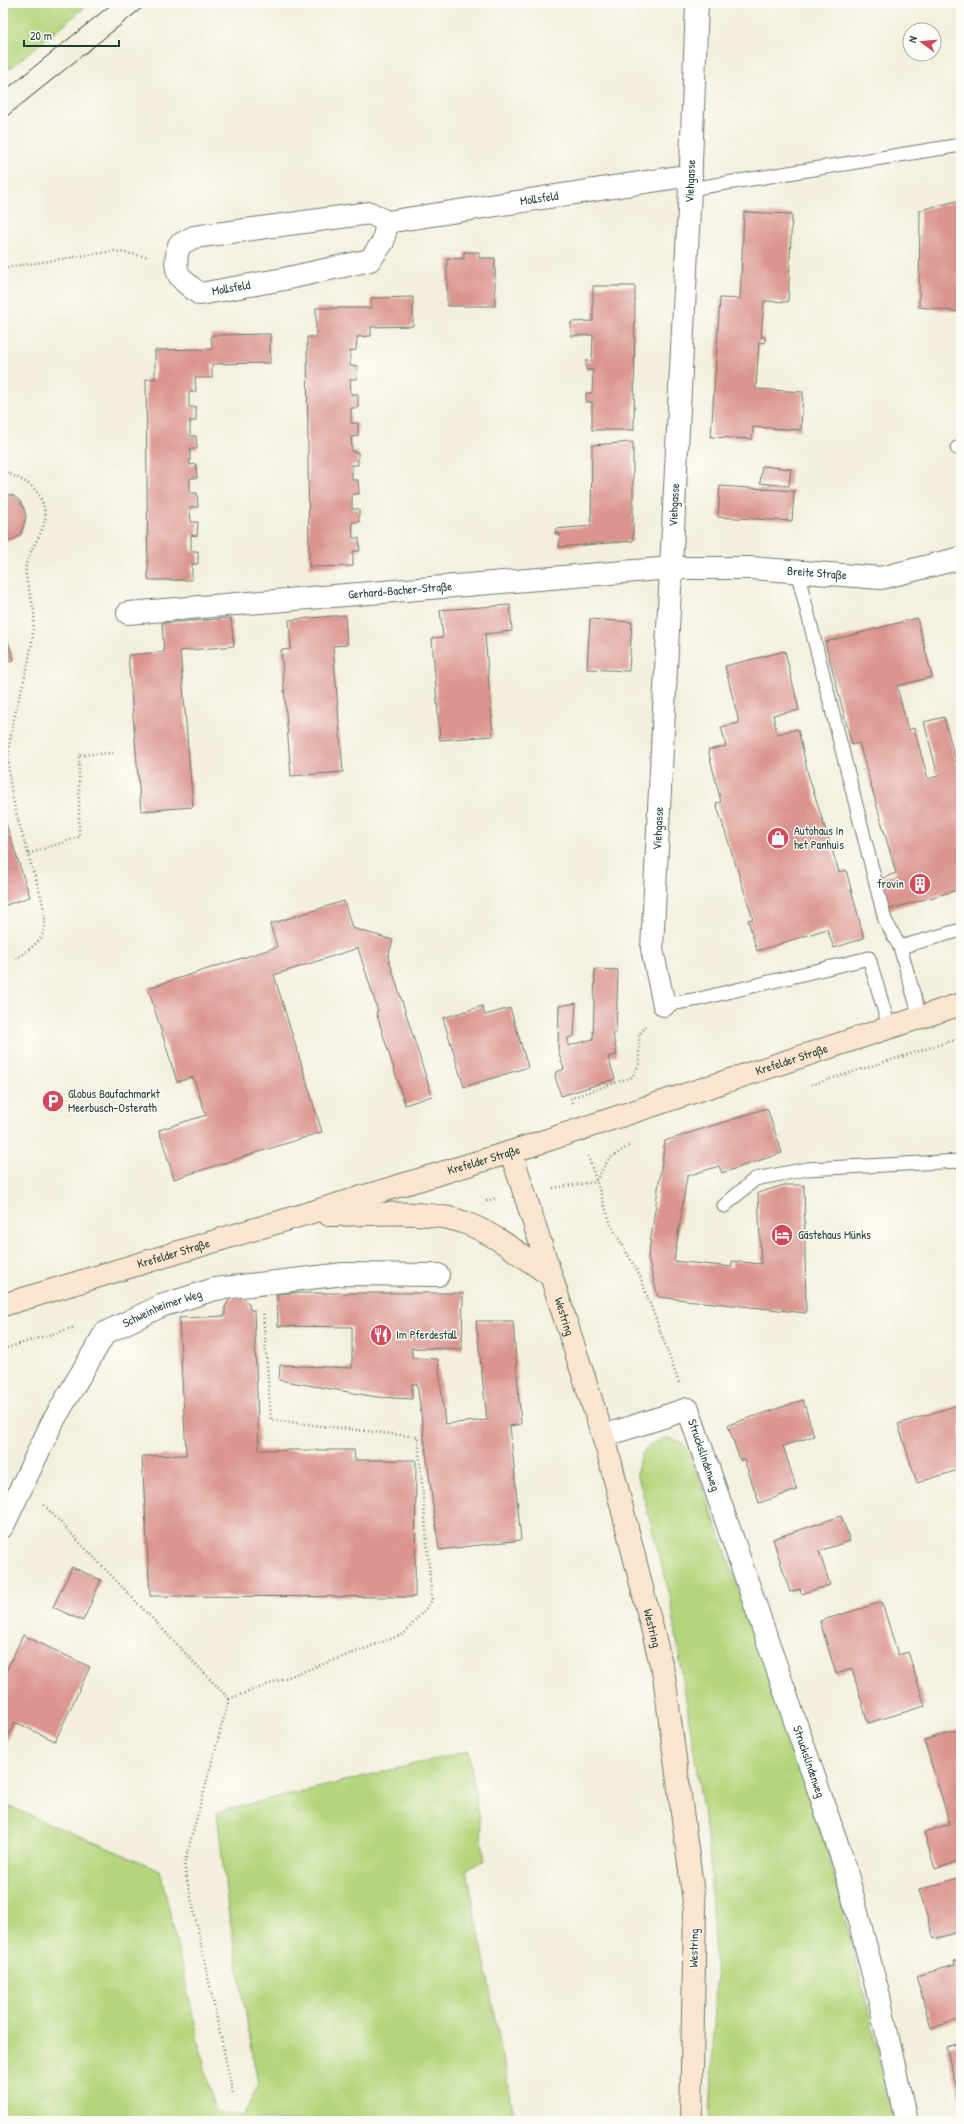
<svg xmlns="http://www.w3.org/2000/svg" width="964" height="2124" font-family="'Patrick Hand',sans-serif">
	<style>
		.green { fill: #b5d57c; stroke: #6a8958 }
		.building { fill: #db958f }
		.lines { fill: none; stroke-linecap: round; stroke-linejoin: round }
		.service-casing { stroke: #697b6f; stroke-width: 15 }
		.minor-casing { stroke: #697b6f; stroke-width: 24 }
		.secondary-casing { stroke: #697b6f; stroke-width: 24 }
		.path { stroke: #697b6f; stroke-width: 2.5; stroke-dasharray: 1 3; stroke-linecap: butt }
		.service { stroke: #fff; stroke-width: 13 }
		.minor { stroke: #fff; stroke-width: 22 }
		.secondary { stroke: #fce5cf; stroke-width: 22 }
		.tram { stroke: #1f3d34; stroke-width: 1 }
		.labels { text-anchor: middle; stroke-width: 3; stroke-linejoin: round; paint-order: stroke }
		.street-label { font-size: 12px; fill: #1f3d34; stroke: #fdfcf7 }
		.poi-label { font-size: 12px; fill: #1f3d34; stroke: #fdfcf7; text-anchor: start }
	</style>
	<rect width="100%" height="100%" fill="#fdfcf7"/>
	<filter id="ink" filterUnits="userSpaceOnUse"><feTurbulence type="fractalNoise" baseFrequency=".025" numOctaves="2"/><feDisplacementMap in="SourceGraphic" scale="8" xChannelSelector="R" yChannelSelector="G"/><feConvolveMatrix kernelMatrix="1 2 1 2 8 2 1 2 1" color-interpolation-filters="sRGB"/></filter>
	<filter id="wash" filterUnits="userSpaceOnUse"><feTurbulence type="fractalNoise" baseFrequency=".012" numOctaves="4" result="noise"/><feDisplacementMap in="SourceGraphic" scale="16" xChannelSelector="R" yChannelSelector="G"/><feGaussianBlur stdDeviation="0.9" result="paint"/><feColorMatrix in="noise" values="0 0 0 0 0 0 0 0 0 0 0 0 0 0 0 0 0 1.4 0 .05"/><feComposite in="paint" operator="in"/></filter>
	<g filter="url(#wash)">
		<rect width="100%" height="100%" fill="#f3efdc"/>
		<!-- green -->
		<g class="green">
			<polygon points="3,3 90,3 3,74"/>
			<path d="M667 1438 681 1442 690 1451 819 1817 870 2016 894 2121H710L716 1981 709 1850 670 1595 637 1473C640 1451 646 1444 667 1438Z"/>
			<polygon points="469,1751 485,1860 467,1870 515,2121 3,2121 3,1804 160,1870 215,2112 243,2116 258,2085 228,1909 217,1812"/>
		</g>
		<g id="blocks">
			<!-- building -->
			<g class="building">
				<polygon points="961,200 961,312 919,307 920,210"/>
				<polygon points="744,212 792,214 788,302 764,301 761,337 765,337 765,343 759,342 756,389 803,392 801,430 753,427 752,439 711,437 720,298 740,299"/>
				<polygon points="464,252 479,252 479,258 495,258 495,306 447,306 447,258 464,259"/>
				<polygon points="593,286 635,286 634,430 592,430 592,402 586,402 586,393 592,393 593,370 586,370 586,361 592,361 593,335 571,336 571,322 593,321"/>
				<polygon points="413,297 413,326 371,327 371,336 357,337 356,350 350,351 350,366 358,366 357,379 350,379 351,394 358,394 358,408 351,408 351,423 358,423 358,436 351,437 352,452 358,452 358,465 352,465 352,480 358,480 359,494 352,494 352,509 359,509 359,522 352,522 353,538 359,538 360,551 353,551 353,566 309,567 307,337 316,337 316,308 371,308 371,298"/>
				<polygon points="270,334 270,363 212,364 212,378 195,378 196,392 189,392 189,407 196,407 196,421 190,421 190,436 196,436 197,449 190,449 190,465 196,464 197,478 190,478 190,493 197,493 198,507 190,507 191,522 198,522 197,536 191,535 191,551 198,551 198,564 192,564 192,580 148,580 146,379 155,379 155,350 212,349 211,335"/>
				<polygon points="633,442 633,541 559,547 560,534 555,534 556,529 591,526 592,445"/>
				<polygon points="762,466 791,469 789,486 760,483"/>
				<polygon points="720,486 794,491 792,521 718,517"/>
				<polygon points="3,493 14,496 20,501 24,509 26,517 21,534 15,539 3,543"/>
				<polygon points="510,605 512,631 485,634 493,736 440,740 432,638 443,637 440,610"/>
				<polygon points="345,615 347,645 333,646 343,772 291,776 281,650 291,649 289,620"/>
				<polygon points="231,618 234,646 180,651 193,807 141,811 128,655 164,652 162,623"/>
				<polygon points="917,618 932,677 897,686 908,730 914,728 928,779 938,776 924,722 944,717 961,781 961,889 887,910 878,880 896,873 859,743 852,745 825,642"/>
				<polygon points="590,619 632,622 629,671 587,669"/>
				<polygon points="3,628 14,660 3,663"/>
				<polygon points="785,651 799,710 773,715 777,734 798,729 808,774 839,872 846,870 864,938 834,948 827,929 757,951 748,920 753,919 716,803 721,802 708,750 726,746 721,727 739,723 725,666"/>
				<polygon points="3,815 30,897 3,906"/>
				<polygon points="344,901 352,928 393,940 388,957 432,1096 405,1105 376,1012 378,1011 358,948 274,975 322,1132 174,1179 159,1130 206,1115 193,1077 177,1082 148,988 277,947 270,924"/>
				<polygon points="595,969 618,970 616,1033 613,1034 617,1055 608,1057 615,1079 561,1096 555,1076 556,1072 564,1069 558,1050 559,1006 576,1003 574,1036 568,1038 568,1046 593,1039"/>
				<polygon points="482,1006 485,1015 510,1008 528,1067 464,1087 443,1018"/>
				<polygon points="767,1108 782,1153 722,1173 719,1166 687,1176 674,1261 732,1267 732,1261 761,1264 758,1193 784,1185 804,1185 806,1313 658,1297 648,1258 665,1141"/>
				<polygon points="277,1293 463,1293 462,1349 412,1348 412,1358 438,1359 445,1424 487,1420 476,1321 513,1321 521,1424 510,1426 521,1540 439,1550 417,1384 412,1384 412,1399 377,1397 279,1380 280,1365 352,1368 352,1327 278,1326"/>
				<polygon points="242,1297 249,1304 250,1310 254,1310 259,1450 354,1450 355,1460 416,1460 415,1597 150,1596 142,1456 186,1455 179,1318 225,1316 225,1307 230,1298"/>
				<polygon points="803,1400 814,1436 783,1446 797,1490 759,1503 744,1459 740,1460 728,1425"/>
				<polygon points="961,1404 961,1469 917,1483 898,1424"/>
				<polygon points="841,1516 850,1541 819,1551 830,1585 801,1594 800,1589 790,1592 773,1539"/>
				<polygon points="72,1567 101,1580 83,1621 53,1607"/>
				<polygon points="882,1602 898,1655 908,1652 925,1706 868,1723 852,1669 836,1674 820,1621"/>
				<polygon points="23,1635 90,1667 55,1741 15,1722 5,1744 3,1742 3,1678"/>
				<polygon points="961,1729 961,1842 958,1843 961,1861 935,1869 924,1832 950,1824 924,1740"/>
				<polygon points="961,1877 961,1931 934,1939 919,1890"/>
				<polygon points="961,1959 961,2019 931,2028 916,1976 955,1965 954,1961"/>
				<polygon points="961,2043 961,2105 946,2047"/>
			</g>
		</g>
	</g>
	<g filter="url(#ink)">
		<use href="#blocks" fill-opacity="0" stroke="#697b6f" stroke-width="1"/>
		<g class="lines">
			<!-- service casing -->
			<g class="service-casing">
				<g id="service">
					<polyline points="690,189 961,145"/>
					<polyline points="957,448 961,449"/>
					<polyline points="797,571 885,920 900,947"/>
					<polyline points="664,1005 699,999 869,958 889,1027"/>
					<polyline points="920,1017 900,947 961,930"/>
					<polyline points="724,1206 755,1179 807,1169 961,1161"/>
				</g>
			</g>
			<!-- minor casing -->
			<g class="minor-casing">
				<g id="minor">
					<path id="s1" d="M387 222 383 242 370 260 284 279 200 294C178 278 172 273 179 245L194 237 370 213 387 222 691 175"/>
					<path id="s2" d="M128 613 671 568H751L881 578 961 558"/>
					<path id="s3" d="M664 1005 652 949 690 189 697 3"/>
					<path id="s4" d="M603 1436 688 1409 845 1867 879 1997 906 2121"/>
					<path id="s5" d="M3 1526 52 1423 105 1333 161 1306 215 1289 344 1274 438 1275"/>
				</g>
			</g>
			<!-- secondary casing -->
			<g class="secondary-casing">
				<g id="secondary">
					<path id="s6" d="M511 1152 608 1452 664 1676 695 1909 691 2121"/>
					<path d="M329 1215C371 1215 429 1208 468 1224 498 1236 525 1258 551 1276"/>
					<path id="s7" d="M3 1305 511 1152 961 1004"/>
				</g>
			</g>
			<!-- path -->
			<g class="path">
				<polyline points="3,268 114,251 149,257"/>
				<path d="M3 471C26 482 40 485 45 513 48 528 28 550 26 566 24 580 32 598 34 611 35 618 33 625 33 632 30 671 13 708 9 748 6 785 18 819 28 854"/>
				<path d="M16 959C26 951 41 943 44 930 49 911 33 874 28 854L79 837V755L114 753"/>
				<polyline points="811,1085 961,1038"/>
				<polyline points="572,1103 571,1098 632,1077 639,1065 639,1035 647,1025"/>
				<polyline points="588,1156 611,1225 640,1276 679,1383"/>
				<polyline points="553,1188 595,1182 609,1159 631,1144"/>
				<polyline points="486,1201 496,1198"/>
				<polyline points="3,1349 75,1327"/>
				<polyline points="44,1505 229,1699 404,1634 432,1601 418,1437 271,1420 263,1311"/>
				<polyline points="229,1699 184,1865 233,2094"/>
			</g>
			<!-- service -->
			<use href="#service" class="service"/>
			<!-- minor -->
			<use href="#minor" class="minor"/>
			<!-- secondary -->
			<use href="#secondary" class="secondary"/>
			<!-- tram -->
			<g class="tram">
				<polyline points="3,92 113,3"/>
				<polyline points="3,119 148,3"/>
			</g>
		</g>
	</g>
	<!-- icons -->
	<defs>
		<g id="shop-disc" transform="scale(1.15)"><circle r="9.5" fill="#d1495b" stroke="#fdfcf7"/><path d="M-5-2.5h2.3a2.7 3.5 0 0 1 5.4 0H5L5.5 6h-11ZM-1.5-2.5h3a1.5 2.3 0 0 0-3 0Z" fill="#fff"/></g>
		<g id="building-disc" transform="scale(1.15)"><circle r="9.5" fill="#d1495b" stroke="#fdfcf7"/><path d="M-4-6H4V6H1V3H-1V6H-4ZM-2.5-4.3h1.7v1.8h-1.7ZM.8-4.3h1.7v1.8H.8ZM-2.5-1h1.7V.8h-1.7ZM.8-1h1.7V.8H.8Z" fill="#fff"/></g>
		<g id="parking-disc" transform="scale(1.15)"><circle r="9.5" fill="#d1495b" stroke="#fdfcf7"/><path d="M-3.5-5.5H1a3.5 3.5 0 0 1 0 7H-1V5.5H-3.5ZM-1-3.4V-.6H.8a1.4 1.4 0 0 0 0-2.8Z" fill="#fff"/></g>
		<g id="hotel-disc" transform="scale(1.15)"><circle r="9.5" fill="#d1495b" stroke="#fdfcf7"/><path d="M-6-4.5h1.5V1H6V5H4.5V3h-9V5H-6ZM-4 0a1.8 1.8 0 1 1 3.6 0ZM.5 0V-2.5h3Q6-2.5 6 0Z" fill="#fff"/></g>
		<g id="restaurant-disc" transform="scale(1.15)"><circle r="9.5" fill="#d1495b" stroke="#fdfcf7"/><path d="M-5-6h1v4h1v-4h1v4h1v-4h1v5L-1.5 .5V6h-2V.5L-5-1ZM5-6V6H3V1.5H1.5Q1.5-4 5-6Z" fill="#fff"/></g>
	</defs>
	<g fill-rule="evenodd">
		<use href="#shop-disc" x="778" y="838"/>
		<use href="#building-disc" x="920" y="884"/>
		<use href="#parking-disc" x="53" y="1101"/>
		<use href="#hotel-disc" x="782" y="1235"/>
		<use href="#restaurant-disc" x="381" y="1335"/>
	</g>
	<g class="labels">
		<!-- street labels -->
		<g class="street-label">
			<text dy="4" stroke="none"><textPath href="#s3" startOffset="826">Viehgasse</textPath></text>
			<text dy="4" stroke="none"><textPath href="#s1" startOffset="643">Mollsfeld</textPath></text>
			<text transform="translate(231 288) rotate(-10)" y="4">Mollsfeld</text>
			<text dy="4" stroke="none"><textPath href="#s3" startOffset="502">Viehgasse</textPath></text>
			<text dy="4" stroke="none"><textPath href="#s2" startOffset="691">Breite Straße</textPath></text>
			<text dy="4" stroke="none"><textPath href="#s2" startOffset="273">Gerhard-Bacher-Straße</textPath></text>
			<text dy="4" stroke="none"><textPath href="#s3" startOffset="178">Viehgasse</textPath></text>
			<text dy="4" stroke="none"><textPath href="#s7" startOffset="826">Krefelder Straße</textPath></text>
			<text dy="4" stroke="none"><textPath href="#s7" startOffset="502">Krefelder Straße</textPath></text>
			<text dy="4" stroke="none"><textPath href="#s7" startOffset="178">Krefelder Straße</textPath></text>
			<text dy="4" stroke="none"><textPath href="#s5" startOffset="281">Schweinheimer Weg</textPath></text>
			<text dy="4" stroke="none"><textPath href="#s6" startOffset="173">Westring</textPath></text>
			<text dy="4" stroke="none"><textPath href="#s4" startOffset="138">Struckslindenweg</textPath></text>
			<text dy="4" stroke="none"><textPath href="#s6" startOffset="497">Westring</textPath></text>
			<text dy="4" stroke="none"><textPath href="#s4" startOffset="462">Struckslindenweg</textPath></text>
			<text transform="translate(694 1948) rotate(-89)" y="4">Westring</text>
		</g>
		<!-- poi labels -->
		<g class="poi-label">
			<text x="794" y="835">Autohaus In<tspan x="794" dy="14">het Panhuis</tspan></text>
			<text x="904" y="888" text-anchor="end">frovin</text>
			<text x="68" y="1098">Globus Baufachmarkt<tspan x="68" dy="14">Meerbusch-Osterath</tspan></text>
			<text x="798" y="1239">Gästehaus Münks</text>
			<text x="396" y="1339">Im Pferdestall</text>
		</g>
	</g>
	<!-- margin -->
	<rect width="964" height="2124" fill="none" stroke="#fdfcf7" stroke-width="16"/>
	<!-- north arrow -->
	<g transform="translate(922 42) rotate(286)"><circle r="19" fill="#fdfcf7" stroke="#a4b0a9"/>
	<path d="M0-3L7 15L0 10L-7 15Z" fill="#d1495b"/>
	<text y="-6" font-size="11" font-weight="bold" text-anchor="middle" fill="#1f3d34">N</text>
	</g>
	<!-- scale -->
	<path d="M24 40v6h95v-6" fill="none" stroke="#1f3d34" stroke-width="2"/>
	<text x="30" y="40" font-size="12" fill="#1f3d34" stroke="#fdfcf7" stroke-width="3" paint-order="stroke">20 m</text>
</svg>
